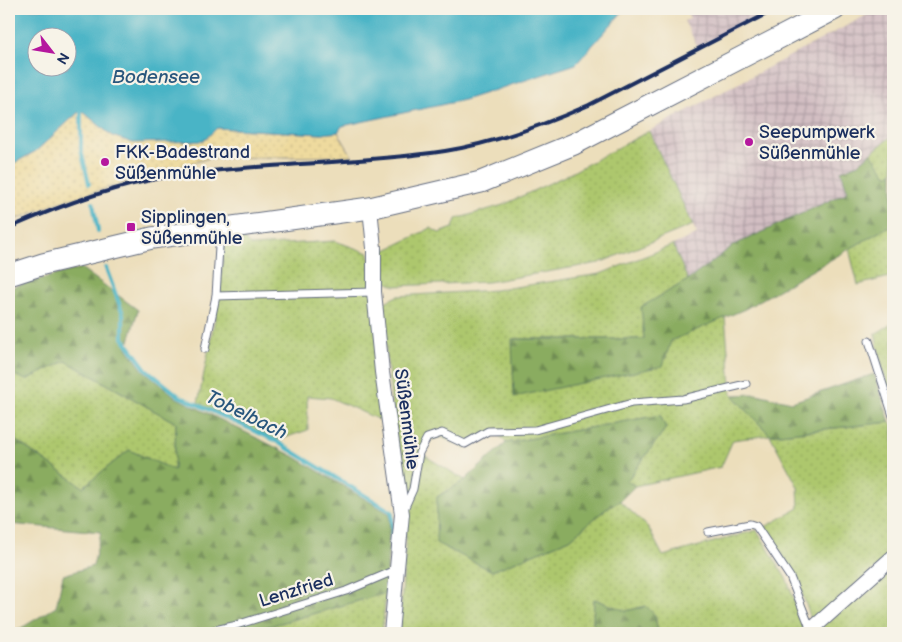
<svg xmlns="http://www.w3.org/2000/svg" width="902" height="642" font-family="'Balsamiq Sans',sans-serif">
	<style>
		.industrial { fill: url(#industrial-grid) }
		.grass { fill: url(#grass-dots); stroke: #647b66 }
		.forest { fill: url(#forest-firs); stroke: #526e5f }
		.sand { fill: url(#sand-dots); stroke: #84847e }
		.water { fill: #49b4c6; stroke: #327292; fill-rule: evenodd }
		.lines { fill: none; stroke-linecap: round; stroke-linejoin: round }
		.stream { stroke: #49b4c6; stroke-width: 4 }
		.lane-casing { stroke: #646c7f; stroke-width: 9 }
		.street-casing { stroke: #646c7f; stroke-width: 16 }
		.primary-casing { stroke: #646c7f; stroke-width: 23 }
		.lane { stroke: #fff; stroke-width: 7 }
		.street { stroke: #fff; stroke-width: 14 }
		.primary { stroke: #fff; stroke-width: 21 }
		.rail { stroke: #1b2f5e; stroke-width: 4 }
		.poi-dot { fill: #b5179e; stroke: #f7f3e8; stroke-width: 2 }
		.labels { text-anchor: middle; stroke-width: 4.5; stroke-linejoin: round; paint-order: stroke }
		.poi-label { font-size: 18px; fill: #1b2f5e; stroke: #f7f3e8; text-anchor: start }
		.street-label { font-size: 18px; fill: #1b2f5e; stroke: #f7f3e8 }
		.water-label { font-size: 19px; font-style: italic; fill: #29577d; stroke: #f7f3e8 }
	</style>
	<defs>
		<pattern id="industrial-grid" width="8" height="8" patternUnits="userSpaceOnUse" patternTransform="scale(1.25)"><rect width="8" height="8" fill="#d2bec2"/><path d="M0 4h8M4 0v8" fill="none" stroke="#aa9ba1"/></pattern>
		<pattern id="grass-dots" width="8" height="8" patternUnits="userSpaceOnUse" patternTransform="scale(1.25)"><rect width="8" height="8" fill="#adc76d"/><path d="M2 2h.1M6 6h.1" fill="none" stroke="#94ab61" stroke-width="1.8" stroke-linecap="round"/></pattern>
		<pattern id="forest-firs" width="22" height="20" patternUnits="userSpaceOnUse" patternTransform="scale(1.25)"><rect width="22" height="20" fill="#8aac60"/><path d="M5 1l3.5 6h-7zM16 11l3.5 6h-7z" fill="#708c52"/></pattern>
		<pattern id="sand-dots" width="8" height="8" patternUnits="userSpaceOnUse" patternTransform="scale(1.25)"><rect width="8" height="8" fill="#eeda9e"/><path d="M2 2h.1M6 6h.1" fill="none" stroke="#ccbb8a" stroke-width="1.8" stroke-linecap="round"/></pattern>
	</defs>
	<rect width="100%" height="100%" fill="#f7f3e8"/>
	<filter id="ink" filterUnits="userSpaceOnUse"><feTurbulence type="fractalNoise" baseFrequency=".02" numOctaves="2"/><feDisplacementMap in="SourceGraphic" scale="10" xChannelSelector="R" yChannelSelector="G"/><feConvolveMatrix kernelMatrix="1 2 1 2 8 2 1 2 1" color-interpolation-filters="sRGB"/></filter>
	<filter id="wash" filterUnits="userSpaceOnUse"><feTurbulence type="fractalNoise" baseFrequency=".0096" numOctaves="4" result="noise"/><feDisplacementMap in="SourceGraphic" scale="20" xChannelSelector="R" yChannelSelector="G"/><feGaussianBlur stdDeviation="1.12" result="paint"/><feColorMatrix in="noise" values="0 0 0 0 0 0 0 0 0 0 0 0 0 0 0 0 0 1.4 0 .05"/><feComposite in="paint" operator="in"/></filter>
	<g filter="url(#wash)">
		<rect width="100%" height="100%" fill="#ecdebb"/>
		<!-- industrial -->
		<g class="industrial">
			<polygon points="686,9 770,9 698,47 684,21 690,19"/>
			<polygon points="878,9 893,9 893,135 858,164 841,171 849,192 734,245 688,280 673,245 697,234 649,131"/>
		</g>
		<!-- grass -->
		<g class="grass">
			<polygon points="649,131 693,225 599,263 488,282 395,286 386,282 381,274 382,252 431,228 439,233 453,228 456,219 503,205 569,174"/>
			<polygon points="893,135 893,172 887,175 871,153"/>
			<polygon points="893,224 893,276 858,285 849,249"/>
			<polygon points="243,238 251,246 335,241 369,253 384,422 331,398 307,396 308,430 278,440 198,403 218,303 225,239"/>
			<polygon points="673,245 688,280 642,307 644,339 513,339 671,341 725,317 732,395 770,435 890,422 893,426 893,553 812,622 796,576 763,528 799,508 798,487 770,435 733,440 721,467 635,486 626,482 666,428 660,415 506,443 500,436 488,434 465,448 441,437 430,440 422,454 465,480 437,497 492,571 570,539 606,509 620,501 648,527 663,556 757,530 787,580 806,633 658,633 655,615 646,606 626,611 594,599 593,623 602,633 399,633 406,539 381,304 397,296 495,290 600,274"/>
			<polygon points="893,323 893,400 883,371 875,334"/>
			<polygon points="66,361 176,423 174,471 129,450 83,487 15,440 9,443 9,372 26,380"/>
			<polygon points="893,563 893,633 815,633"/>
			<polygon points="386,593 382,633 245,633"/>
		</g>
		<!-- forest -->
		<g class="forest">
			<polygon points="871,153 887,175 893,172 893,224 745,309 671,341 663,366 514,397 512,339 644,339 641,307 688,280 734,245 848,192 841,171 858,164"/>
			<polygon points="81,268 138,310 127,348 143,370 177,398 293,456 390,514 386,593 245,633 13,633 56,607 63,575 93,566 101,532 9,524 9,443 15,440 83,487 129,450 174,470 176,423 66,361 26,380 9,372 9,288"/>
			<polygon points="874,374 890,422 770,435 732,395 757,394 792,402"/>
			<polygon points="660,415 666,428 627,481 635,486 620,501 606,509 570,539 492,571 436,543 437,497 465,480 506,443"/>
			<polygon points="594,599 626,611 646,606 655,615 658,633 602,633 593,623"/>
		</g>
		<!-- sand -->
		<polygon class="sand" points="81,110 112,136 217,128 321,134 338,132 352,156 209,158 60,202 9,222 9,166 36,151"/>
		<!-- water -->
		<path class="water" d="M9 9H625L576 64 464 100 342 126 338 132 321 134 217 128 203 141 133 143 112 136 81 110 36 151 9 166ZM38 38H68V68H38Z"/>
		<g class="lines">
			<!-- stream -->
			<g class="stream">
				<polyline points="81,110 81,150 89,184"/>
				<polyline points="93,203 98,231"/>
				<polyline points="106,268 123,314 123,338 146,369 179,396 274,440 392,512 392,554"/>
			</g>
		</g>
	</g>
	<g filter="url(#ink)">
		<g class="lines">
			<!-- lane casing -->
			<g class="lane-casing">
				<g id="lane">
					<polyline points="216,296 220,231"/>
					<polyline points="869,341 893,416"/>
					<polyline points="205,349 216,296 374,292"/>
					<polyline points="404,509 413,489 419,453 427,438 442,433 465,444 488,431 535,430 632,403 683,399 746,384"/>
					<polyline points="708,532 750,524 756,526 790,577 811,630"/>
					<polyline points="201,633 233,626 346,591 396,570"/>
				</g>
			</g>
			<!-- street casing -->
			<g class="street-casing">
				<g id="street">
					<polyline points="370,208 374,248 374,292 382,372 402,514 391,633"/>
					<polyline points="811,633 811,630 893,557"/>
				</g>
			</g>
			<!-- primary casing -->
			<g class="primary-casing">
				<polyline id="primary" points="9,275 43,264 152,238 370,208 481,182 574,144 835,9"/>
			</g>
			<!-- lane -->
			<use href="#lane" class="lane"/>
			<!-- street -->
			<use href="#street" class="street"/>
			<!-- primary -->
			<use href="#primary" class="primary"/>
			<!-- rail -->
			<path class="rail" d="M9 228C59 206 112 186 167 177 259 162 353 165 445 151 495 143 544 125 589 105L776 9"/>
		</g>
	</g>
	<!-- markers -->
	<g class="poi-dot">
		<circle cx="749" cy="142" r="5"/>
		<circle cx="105" cy="162" r="5"/>
		<rect x="126" y="222" width="10" height="10" rx="2.5"/>
	</g>
	<g class="labels">
		<!-- poi labels -->
		<g class="poi-label">
			<text x="759" y="138">Seepumpwerk<tspan x="759" dy="21">Süßenmühle</tspan></text>
			<text x="115" y="158">FKK-Badestrand<tspan x="115" dy="21">Süßenmühle</tspan></text>
			<text x="141" y="223">Sipplingen,<tspan x="141" dy="21">Süßenmühle</tspan></text>
		</g>
		<!-- street labels -->
		<g class="street-label">
			<text transform="translate(407 419) rotate(83)" y="6">Süßenmühle</text>
			<text transform="translate(296 590) rotate(-17)" y="6">Lenzfried</text>
		</g>
		<!-- water labels -->
		<g class="water-label">
			<text x="156" y="83">Bodensee</text>
			<text transform="translate(247 414) rotate(26)" y="7">Tobelbach</text>
		</g>
	</g>
	<!-- margin -->
	<rect width="902" height="642" fill="none" stroke="#f7f3e8" stroke-width="30"/>
	<!-- north arrow -->
	<g transform="translate(52 52) rotate(121)"><circle r="24" fill="#f7f3e8" stroke="#9fa5b1"/>
	<path d="M0-4L9 19L0 12L-9 19Z" fill="#b5179e"/>
	<text y="-8" font-size="14" font-weight="bold" text-anchor="middle" fill="#1b2f5e">N</text>
	</g>
</svg>
